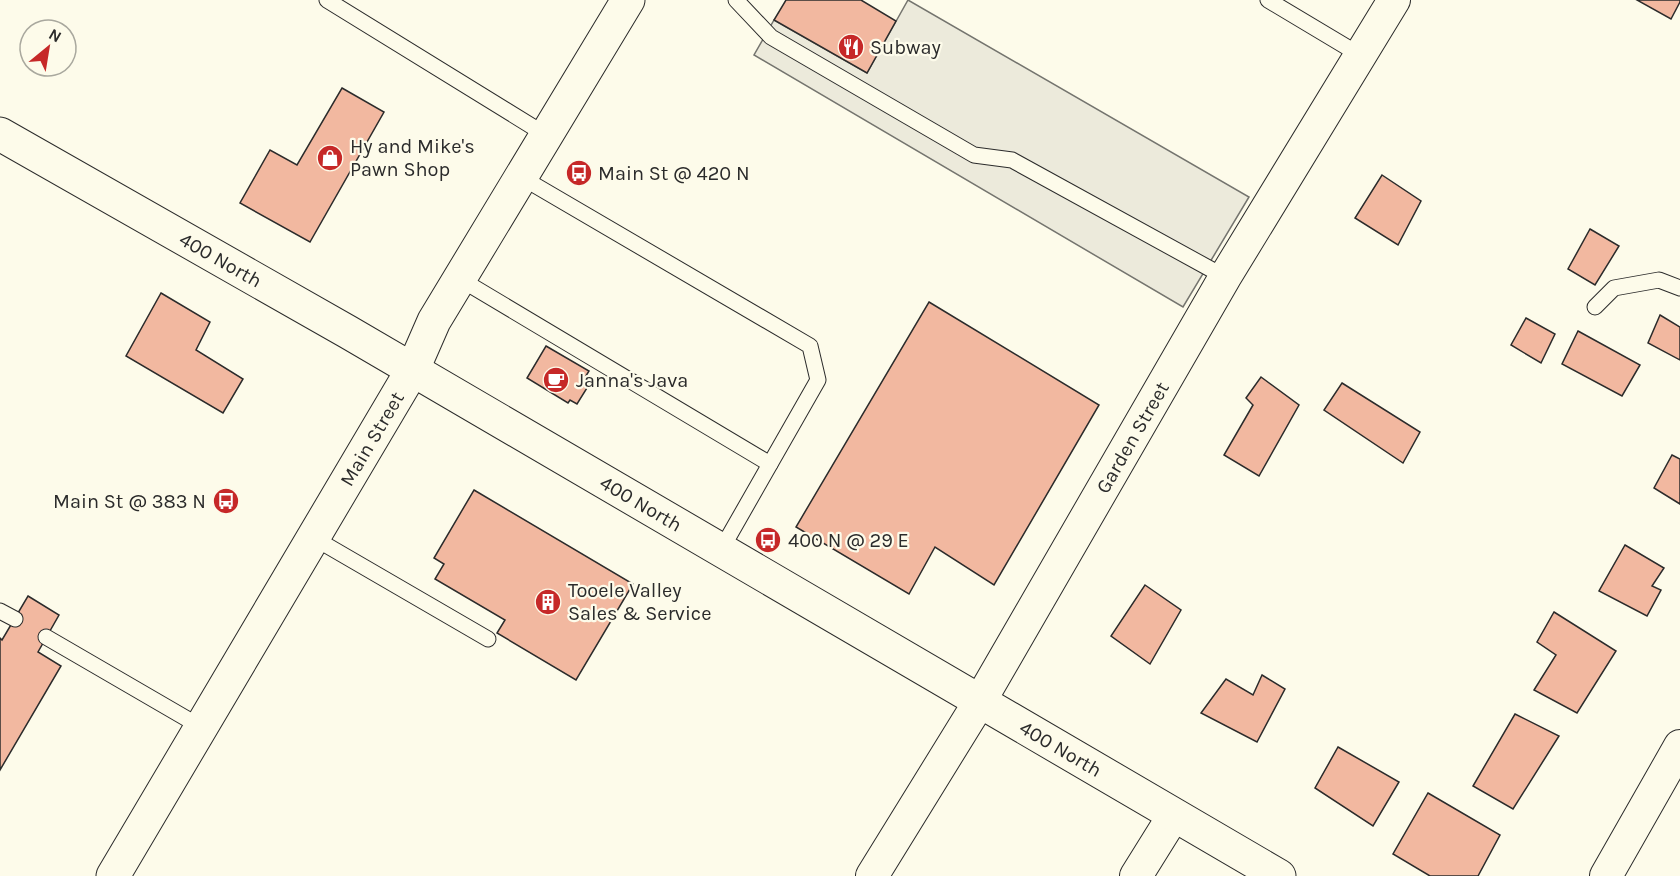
<svg xmlns="http://www.w3.org/2000/svg" width="1680" height="876" font-family="Karla,sans-serif">
	<style>
		.parking { fill: #eceadb; stroke: #74746e; stroke-width: 1.5 }
		.building { fill: #f2b8a0; stroke: #2b2b2b; stroke-width: 1.5 }
		.lines { fill: none; stroke-linecap: round; stroke-linejoin: round }
		.lane-casing { stroke: #2b2b2b; stroke-width: 17 }
		.street-casing { stroke: #2b2b2b; stroke-width: 34 }
		.secondary-casing { stroke: #2b2b2b; stroke-width: 35 }
		.highway-casing { stroke: #2b2b2b; stroke-width: 35 }
		.lane { stroke: #fdfbea; stroke-width: 15 }
		.street { stroke: #fdfbea; stroke-width: 32 }
		.secondary { stroke: #fdfbea; stroke-width: 33 }
		.highway { stroke: #fdfbea; stroke-width: 33 }
		.labels { text-anchor: middle; stroke-width: 4.5; stroke-linejoin: round; paint-order: stroke }
		.poi-label { font-size: 20px; fill: #2b2b2b; stroke: #fdfbea; text-anchor: start }
		.street-label { font-size: 20px; fill: #2b2b2b; stroke: #fdfbea }
	</style>
	<rect width="100%" height="100%" fill="#fdfbea"/>
	<!-- parking -->
	<polygon class="parking" points="908,0 1249,197 1183,307 754,55 774,20 867,73"/>
	<!-- building -->
	<g class="building">
		<polygon points="786,0 861,0 896,21 867,73 774,20"/>
		<polygon points="1637,0 1680,0 1680,2 1671,19"/>
		<polygon points="342,88 384,112 310,242 240,203 270,150 297,165"/>
		<polygon points="1382,175 1421,201 1398,245 1355,218"/>
		<polygon points="1590,229 1619,246 1595,285 1568,269"/>
		<polygon points="161,293 210,322 196,350 243,379 223,413 126,356"/>
		<polygon points="929,302 1099,405 994,585 935,547 909,594 796,527"/>
		<polygon points="1660,315 1680,327 1680,360 1648,343"/>
		<polygon points="1526,318 1555,334 1541,363 1511,345"/>
		<polygon points="1578,331 1640,365 1622,396 1562,364"/>
		<polygon points="546,346 589,371 581,384 587,388 577,404 570,400 568,403 527,378"/>
		<polygon points="1261,377 1299,405 1259,476 1224,455 1253,405 1246,398"/>
		<polygon points="1342,383 1420,432 1403,463 1324,410"/>
		<polygon points="1672,455 1680,459 1680,504 1654,488"/>
		<polygon points="474,490 633,584 576,680 497,633 505,620 435,579 444,564 434,558"/>
		<polygon points="1625,545 1664,568 1652,586 1661,590 1647,616 1599,591"/>
		<polygon points="1145,585 1181,610 1150,664 1111,636"/>
		<polygon points="28,596 59,615 38,652 61,666 0,770 0,638 2,640"/>
		<polygon points="1554,612 1616,651 1577,713 1534,690 1556,655 1537,642"/>
		<polygon points="1262,675 1285,689 1257,742 1201,713 1226,679 1253,695"/>
		<polygon points="1515,714 1559,736 1513,809 1473,786"/>
		<polygon points="1338,747 1399,782 1373,826 1315,788"/>
		<polygon points="1428,793 1500,835 1478,876 1430,876 1393,854"/>
	</g>
	<g class="lines">
		<!-- lane casing -->
		<g class="lane-casing">
			<g id="lane">
				<polyline points="327,0 546,135"/>
				<polyline points="736,0 771,37 974,155 1012,160 1225,277"/>
				<polyline points="1268,0 1360,55"/>
				<polyline points="521,177 810,346 818,380 721,550"/>
				<polyline points="460,279 770,464"/>
				<polyline points="1595,307 1614,288 1659,280 1680,288"/>
				<polyline points="314,538 488,639"/>
				<polyline points="0,611 15,619"/>
				<polyline points="46,637 201,727"/>
			</g>
		</g>
		<!-- street casing -->
		<g class="street-casing">
			<g id="street">
				<path id="s1" d="M872 876 980 701 1225 277 1394 0"/>
				<polyline points="1136,876 1174,815"/>
				<polyline points="1606,876 1680,746"/>
			</g>
		</g>
		<!-- secondary casing -->
		<g class="secondary-casing">
			<g id="secondary">
				<path id="s2" d="M0 134 348 332 1279 876"/>
			</g>
		</g>
		<!-- highway casing -->
		<g class="highway-casing">
			<g id="highway">
				<path id="s3" d="M113 876 413 369 434 321 628 0"/>
			</g>
		</g>
		<!-- lane -->
		<use href="#lane" class="lane"/>
		<!-- street -->
		<use href="#street" class="street"/>
		<!-- secondary -->
		<use href="#secondary" class="secondary"/>
		<!-- highway -->
		<use href="#highway" class="highway"/>
	</g>
	<!-- icons -->
	<defs>
		<g id="restaurant-disc" transform="scale(1.35)"><circle r="9.5" fill="#c62828" stroke="#fdfbea"/><path d="M-5-6h1v4h1v-4h1v4h1v-4h1v5L-1.5 .5V6h-2V.5L-5-1ZM5-6V6H3V1.5H1.5Q1.5-4 5-6Z" fill="#fff"/></g>
		<g id="shop-disc" transform="scale(1.35)"><circle r="9.5" fill="#c62828" stroke="#fdfbea"/><path d="M-5-2.5h2.3a2.7 3.5 0 0 1 5.4 0H5L5.5 6h-11ZM-1.5-2.5h3a1.5 2.3 0 0 0-3 0Z" fill="#fff"/></g>
		<g id="bus-disc" transform="scale(1.35)"><circle r="9.5" fill="#c62828" stroke="#fdfbea"/><path d="M-5-6H5V4H4V6H2V4H-2V6H-4V4H-5ZM-3.5-4V0h7V-4ZM-3.5 1.2v1.5H-2V1.2ZM2 1.2v1.5H3.5V1.2Z" fill="#fff"/></g>
		<g id="cafe-disc" transform="scale(1.35)"><circle r="9.5" fill="#c62828" stroke="#fdfbea"/><path d="M-5.5-4.5H6V0H3Q3 3.5 0 3.5H-2.5Q-5.5 3.5-5.5 0ZM3-3.2v2h1.7v-2ZM-6 4.5H4V6H-6Z" fill="#fff"/></g>
		<g id="building-disc" transform="scale(1.35)"><circle r="9.5" fill="#c62828" stroke="#fdfbea"/><path d="M-4-6H4V6H1V3H-1V6H-4ZM-2.5-4.3h1.7v1.8h-1.7ZM.8-4.3h1.7v1.8H.8ZM-2.5-1h1.7V.8h-1.7ZM.8-1h1.7V.8H.8Z" fill="#fff"/></g>
	</defs>
	<g fill-rule="evenodd">
		<use href="#restaurant-disc" x="851" y="47"/>
		<use href="#shop-disc" x="330" y="158"/>
		<use href="#bus-disc" x="579" y="173"/>
		<use href="#cafe-disc" x="556" y="380"/>
		<use href="#bus-disc" x="226" y="501"/>
		<use href="#bus-disc" x="768" y="540"/>
		<use href="#building-disc" x="548" y="602"/>
	</g>
	<g class="labels">
		<!-- poi labels -->
		<g class="poi-label">
			<text x="870" y="54">Subway</text>
			<text x="350" y="153">Hy and Mike's<tspan x="350" dy="23">Pawn Shop</tspan></text>
			<text x="598" y="180">Main St @ 420 N</text>
			<text x="576" y="387">Janna's Java</text>
			<text x="206" y="508" text-anchor="end">Main St @ 383 N</text>
			<text x="788" y="547">400 N @ 29 E</text>
			<text x="568" y="597">Tooele Valley<tspan x="568" dy="23">Sales &amp; Service</tspan></text>
		</g>
		<!-- street labels -->
		<g class="street-label">
			<text dy="7" stroke="none"><textPath href="#s2" startOffset="254">400 North</textPath></text>
			<text dy="7" stroke="none"><textPath href="#s1" startOffset="510">Garden Street</textPath></text>
			<text dy="7" stroke="none"><textPath href="#s3" startOffset="508">Main Street</textPath></text>
			<text dy="7" stroke="none"><textPath href="#s2" startOffset="740">400 North</textPath></text>
			<text dy="7" stroke="none"><textPath href="#s2" startOffset="1226">400 North</textPath></text>
		</g>
	</g>
	<!-- north arrow -->
	<g transform="translate(48 48) rotate(30)"><circle r="28" fill="#fdfbea" stroke="#a9a89e" stroke-width="1.5"/>
	<path d="M0-4.5L10 22L0 15L-10 22Z" fill="#c62828"/>
	<text y="-9" font-size="16" font-weight="bold" text-anchor="middle" fill="#2b2b2b">N</text>
	</g>
</svg>
